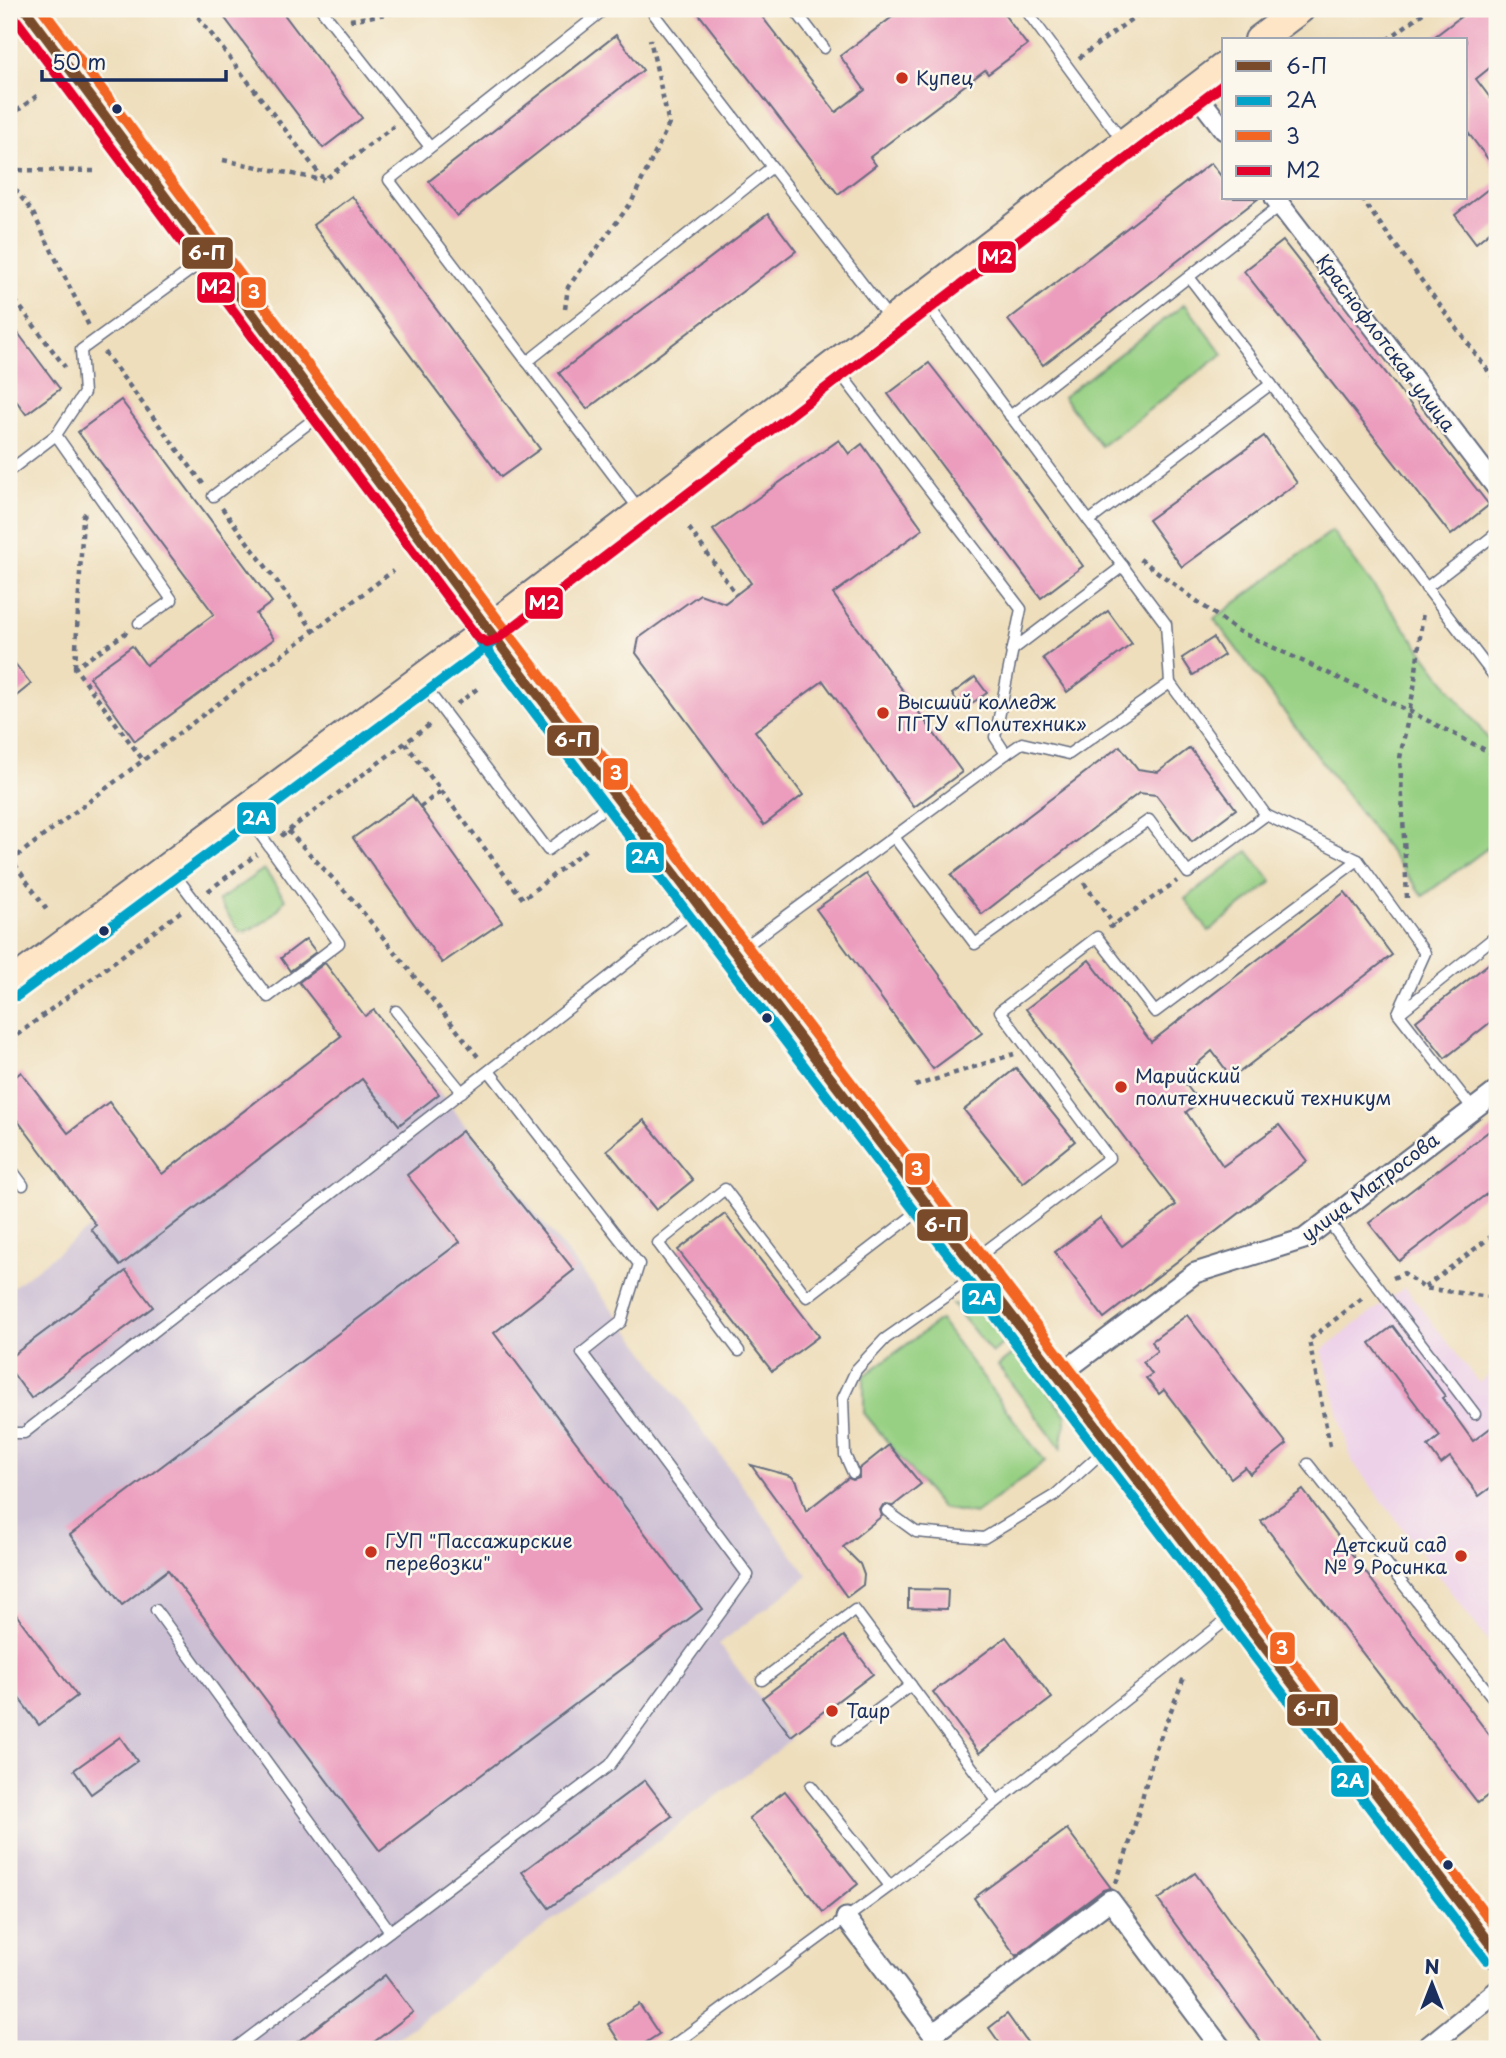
<svg xmlns="http://www.w3.org/2000/svg" width="1506" height="2058" font-family="'Playpen Sans',sans-serif">
	<style>
		.built { fill: #edd1e9 }
		.industrial { fill: #ccbfd4 }
		.green { fill: #97d083; stroke: #598070; stroke-width: 2 }
		.building { fill: #ec9cbd }
		.lines { fill: none; stroke-linecap: round; stroke-linejoin: round }
		.lane-casing { stroke: #656c7f; stroke-width: 13 }
		.street-casing { stroke: #656c7f; stroke-width: 23 }
		.secondary-casing { stroke: #656c7f; stroke-width: 32 }
		.primary-casing { stroke: #656c7f; stroke-width: 35 }
		.path { stroke: #656c7f; stroke-width: 4.5; stroke-dasharray: 5 5; stroke-linecap: butt }
		.lane { stroke: #fff; stroke-width: 10 }
		.street { stroke: #fff; stroke-width: 19 }
		.secondary { stroke: #fde5c5; stroke-width: 28 }
		.primary { stroke: #fabe6e; stroke-width: 32 }
		.bus-1-casing { stroke: #fbf7ec; stroke-width: 16 }
		.bus-2-casing { stroke: #fbf7ec; stroke-width: 16 }
		.bus-3-casing { stroke: #fbf7ec; stroke-width: 16 }
		.bus-4-casing { stroke: #fbf7ec; stroke-width: 16 }
		.bus-1 { stroke: #7a4b2a; stroke-width: 10 }
		.bus-2 { stroke: #01a3c8; stroke-width: 10 }
		.bus-3 { stroke: #f26522; stroke-width: 10 }
		.bus-4 { stroke: #e4002b; stroke-width: 10 }
		.poi-dot { fill: #c8321e; stroke: #fbf7ec; stroke-width: 2.5 }
		.bus-dot { fill: #1b2f5e; stroke: #fbf7ec; stroke-width: 2.5 }
		.labels { text-anchor: middle; stroke-width: 5; stroke-linejoin: round; paint-order: stroke }
		.poi-label { font-size: 19px; fill: #1b2f5e; stroke: #fbf7ec; text-anchor: start }
		.street-label { font-size: 19px; fill: #1b2f5e; stroke: #fbf7ec }
		.line-badge { stroke: #fbf7ec; stroke-width: 2.5 }
		.badge-label { font-size: 19px; text-anchor: middle; font-weight: bold; fill: #fff }
	</style>
	<rect width="100%" height="100%" fill="#fbf7ec"/>
	<filter id="ink" filterUnits="userSpaceOnUse"><feTurbulence type="fractalNoise" baseFrequency=".0143" numOctaves="2"/><feDisplacementMap in="SourceGraphic" scale="14" xChannelSelector="R" yChannelSelector="G"/><feConvolveMatrix kernelMatrix="1 2 1 2 8 2 1 2 1" color-interpolation-filters="sRGB"/></filter>
	<filter id="wash" filterUnits="userSpaceOnUse"><feTurbulence type="fractalNoise" baseFrequency=".00686" numOctaves="4" result="noise"/><feDisplacementMap in="SourceGraphic" scale="28" xChannelSelector="R" yChannelSelector="G"/><feGaussianBlur stdDeviation="1.57" result="paint"/><feColorMatrix in="noise" values="0 0 0 0 0 0 0 0 0 0 0 0 0 0 0 0 0 1.4 0 .05"/><feComposite in="paint" operator="in"/></filter>
	<g filter="url(#wash)">
		<rect width="100%" height="100%" fill="#eedebc"/>
		<!-- built -->
		<polygon class="built" points="1405,1287 1479,1383 1497,1369 1497,1653 1351,1460 1322,1350"/>
		<!-- industrial -->
		<polygon class="industrial" points="374,1010 635,1338 808,1576 719,1644 791,1740 383,2049 9,2049 9,1290"/>
		<!-- green -->
		<g class="green">
			<polygon points="1185,304 1223,354 1101,446 1063,397"/>
			<polygon points="1332,531 1497,751 1497,841 1423,896 1214,619"/>
			<polygon points="1248,851 1272,882 1209,931 1185,899"/>
			<path d="M264 869 285 899C277 915 257 929 240 932L218 901Z"/>
			<polygon points="952,1304 977,1306 1006,1341 992,1353"/>
			<polygon points="940,1320 1045,1462 975,1514 941,1508 864,1413 864,1376"/>
			<polygon points="1017,1351 1066,1416 1061,1449 998,1366"/>
		</g>
		<g id="blocks">
			<!-- building -->
			<g class="building">
				<polygon points="218,9 280,9 362,118 323,148"/>
				<polygon points="695,9 756,9 836,112 865,90 840,56 903,9 1000,9 1027,45 988,74 985,70 870,157 876,165 838,194"/>
				<polygon points="1471,9 1497,9 1497,62 1476,79 1497,107 1497,171 1466,130 1466,40 1430,40"/>
				<polygon points="616,35 643,70 457,216 429,181"/>
				<polygon points="1211,163 1224,180 1224,198 1259,198 1043,365 1008,320"/>
				<polygon points="1497,182 1497,226 1476,243 1455,215"/>
				<polygon points="352,196 540,449 501,477 313,225"/>
				<polygon points="768,214 796,251 587,409 559,373"/>
				<polygon points="1283,241 1489,505 1451,535 1244,271"/>
				<polygon points="9,321 60,389 26,414 9,391"/>
				<polygon points="929,363 1016,474 1083,566 1041,598 888,394"/>
				<polygon points="121,400 272,602 256,614 274,639 135,741 89,677 132,646 146,665 214,614 78,432"/>
				<polygon points="1264,436 1297,483 1182,567 1148,520"/>
				<polygon points="839,440 849,454 862,444 923,529 833,594 962,772 914,807 823,681 755,731 803,795 764,825 636,653 639,638 700,594 725,603 751,583 713,530"/>
				<polygon points="1108,611 1132,644 1067,692 1043,658"/>
				<polygon points="1213,638 1224,655 1193,675 1182,658"/>
				<polygon points="9,656 31,684 9,702"/>
				<polygon points="975,677 987,693 963,709 952,694"/>
				<polygon points="1120,746 1138,769 1158,772 1190,748 1236,809 1192,842 1156,795 1139,793 982,914 951,875"/>
				<polygon points="412,796 502,922 442,963 353,838"/>
				<polygon points="866,874 982,1033 933,1069 816,909"/>
				<polygon points="1345,892 1392,955 1232,1078 1212,1051 1181,1078 1199,1102 1186,1112 1223,1166 1279,1125 1307,1161 1104,1318 1055,1252 1100,1218 1122,1246 1176,1205 1026,1009 1089,960 1151,1042"/>
				<polygon points="306,939 316,952 290,971 281,958"/>
				<polygon points="1497,957 1497,1017 1445,1058 1416,1021"/>
				<polygon points="325,963 365,1016 374,1010 439,1094 399,1125 362,1079 120,1266 91,1229 96,1225 9,1109 9,1082 21,1072 68,1133 109,1102 162,1174 341,1036 299,982"/>
				<polygon points="1016,1068 1075,1141 1023,1183 964,1110"/>
				<polygon points="644,1120 693,1180 656,1210 607,1150"/>
				<polygon points="1497,1125 1497,1186 1399,1261 1369,1223"/>
				<polygon points="462,1131 574,1270 494,1333 702,1609 380,1851 168,1570 122,1605 70,1535 460,1242 407,1175"/>
				<polygon points="725,1214 819,1336 772,1371 678,1250"/>
				<polygon points="126,1271 153,1307 31,1398 9,1368 9,1358"/>
				<polygon points="1187,1315 1287,1444 1250,1474 1245,1467 1231,1478 1164,1390 1159,1394 1146,1378 1152,1374 1143,1362 1157,1351 1152,1341"/>
				<polygon points="1393,1326 1445,1396 1442,1398 1473,1441 1497,1423 1497,1483 1479,1496 1450,1457 1441,1464 1428,1446 1440,1436 1370,1343"/>
				<polygon points="889,1445 921,1484 893,1506 883,1505 880,1510 882,1516 843,1547 860,1564 864,1575 863,1585 847,1597 751,1465 791,1476 797,1482 806,1511 848,1478 853,1480 859,1478 859,1469"/>
				<polygon points="1303,1490 1497,1745 1497,1788 1478,1803 1261,1521"/>
				<polygon points="908,1589 948,1590 947,1609 908,1608"/>
				<polygon points="9,1605 77,1696 39,1725 9,1685"/>
				<polygon points="844,1636 873,1674 791,1736 762,1698"/>
				<polygon points="1006,1637 1052,1698 979,1753 933,1692"/>
				<polygon points="120,1737 137,1761 91,1794 74,1770"/>
				<polygon points="645,1780 672,1816 549,1908 522,1872"/>
				<polygon points="785,1791 858,1884 823,1912 749,1818"/>
				<polygon points="1067,1829 1111,1888 1103,1890 1016,1956 974,1898"/>
				<polygon points="1195,1873 1323,2049 1266,2049 1158,1900"/>
				<polygon points="385,1975 413,2012 365,2049 288,2049"/>
				<polygon points="639,2004 659,2034 636,2049 624,2049 608,2024"/>
				<polygon points="1007,2014 1032,2049 1004,2049 989,2028"/>
			</g>
		</g>
	</g>
	<g filter="url(#ink)">
		<use href="#blocks" fill-opacity="0" stroke="#656c7f" stroke-width="2"/>
		<g class="lines">
			<!-- lane casing -->
			<g class="lane-casing">
				<g id="lane">
					<polyline points="321,9 430,147"/>
					<polyline points="605,9 389,180 639,509"/>
					<polyline points="650,9 889,318"/>
					<polyline points="794,9 824,48"/>
					<polyline points="1025,9 1124,143"/>
					<polyline points="9,25 33,19 46,9"/>
					<polyline points="1189,277 1497,680"/>
					<polyline points="923,299 1166,624 1170,683"/>
					<polyline points="527,362 772,167"/>
					<polyline points="834,365 1021,609 995,737 1006,754"/>
					<polyline points="1010,416 1281,205"/>
					<polyline points="56,435 172,600 139,623"/>
					<polyline points="9,471 56,435 84,393 81,350 206,259"/>
					<polyline points="213,496 322,413"/>
					<polyline points="1089,521 1271,384"/>
					<polyline points="1426,588 1497,533"/>
					<polyline points="1011,651 1123,566"/>
					<polyline points="422,683 548,850 615,800"/>
					<polyline points="1266,815 1358,860"/>
					<polyline points="169,867 268,997 339,943 245,813"/>
					<polyline points="739,951 1006,754 1022,743 1069,754 1170,683 1266,815 1188,873 1149,820 975,944 894,837"/>
					<polyline points="396,1011 462,1092"/>
					<polyline points="1402,1011 1497,935"/>
					<polyline points="9,1166 23,1185"/>
					<polyline points="1328,1221 1475,1414"/>
					<polyline points="975,1259 1109,1158 1000,1011 1097,937 1155,1012 1358,860 1425,953 1398,1013 1473,1109"/>
					<polyline points="739,1351 658,1243 725,1189 807,1297 924,1207"/>
					<polyline points="9,1433 24,1433 696,909"/>
					<polyline points="1308,1464 1497,1703"/>
					<polyline points="853,1473 845,1455 843,1398 856,1370 885,1339 976,1275"/>
					<polyline points="887,1511 916,1532 984,1538 1055,1495 1108,1447"/>
					<polyline points="156,1610 390,1931"/>
					<polyline points="762,1680 855,1610 997,1801"/>
					<polyline points="838,1740 911,1685"/>
					<polyline points="811,1786 890,1886"/>
					<polyline points="933,2034 944,2049"/>
					<polyline points="234,2049 610,1765 748,1575 582,1353 621,1322 639,1264 489,1071"/>
					<polyline points="668,2049 890,1886 1234,1614"/>
				</g>
			</g>
			<!-- street casing -->
			<g class="street-casing">
				<g id="street">
					<polyline points="1193,90 1224,130"/>
					<polyline points="1275,198 1497,488"/>
					<polyline points="1058,1376 1195,1273 1304,1239 1497,1091"/>
					<polyline points="846,1918 933,2034 1110,1900 1222,2049"/>
					<polyline points="1425,2049 1497,1991"/>
				</g>
			</g>
			<!-- secondary casing -->
			<g class="secondary-casing">
				<g id="secondary">
					<polyline points="1259,40 1300,9"/>
					<polyline points="9,985 488,629 1224,67"/>
				</g>
			</g>
			<!-- primary casing -->
			<g class="primary-casing">
				<polyline id="primary" points="25,9 488,629 1497,1952"/>
			</g>
			<!-- path -->
			<g class="path">
				<polyline points="192,9 324,180 394,126"/>
				<polyline points="1230,9 1234,15"/>
				<polyline points="350,20 415,9"/>
				<polyline points="1387,40 1427,10"/>
				<polyline points="1079,58 1145,9"/>
				<polyline points="9,117 38,95"/>
				<polyline points="223,160 323,180"/>
				<polyline points="9,170 95,171"/>
				<polyline points="9,181 33,213 89,326"/>
				<polyline points="1361,198 1497,383"/>
				<polyline points="9,292 65,367"/>
				<polyline points="565,309 568,287 631,203 669,124 650,39"/>
				<polyline points="104,352 204,485"/>
				<polyline points="222,508 314,631"/>
				<polyline points="689,528 736,594"/>
				<polyline points="1140,559 1236,630 1409,711 1497,756"/>
				<polyline points="127,632 75,668 143,760"/>
				<polyline points="75,667 83,517 88,509"/>
				<polyline points="457,704 481,686"/>
				<polyline points="405,743 523,899 589,847"/>
				<polyline points="420,807 441,791"/>
				<polyline points="288,831 354,901 479,1058"/>
				<polyline points="281,836 433,722"/>
				<polyline points="9,856 47,910"/>
				<polyline points="9,862 393,571"/>
				<polyline points="1084,883 1114,925"/>
				<polyline points="208,891 257,854"/>
				<polyline points="1407,898 1400,758 1414,688 1423,611"/>
				<polyline points="1109,928 1177,881"/>
				<polyline points="9,1041 184,909"/>
				<polyline points="915,1086 1014,1054"/>
				<polyline points="1393,1278 1404,1273 1424,1288 1497,1298"/>
				<polyline points="1425,1287 1497,1232"/>
				<polyline points="1330,1446 1309,1340 1365,1296"/>
				<polyline points="1116,1883 1131,1839 1155,1751 1185,1675"/>
			</g>
			<!-- lane -->
			<use href="#lane" class="lane"/>
			<!-- street -->
			<use href="#street" class="street"/>
			<!-- secondary -->
			<use href="#secondary" class="secondary"/>
			<!-- primary -->
			<use href="#primary" class="primary"/>
			<!-- bus-1 casing -->
			<g class="bus-1-casing">
				<polyline id="bus-1" points="25,9 488,629 1497,1952"/>
			</g>
			<!-- bus-2 casing -->
			<g class="bus-2-casing">
				<g id="bus-2">
					<polyline points="477,637 1486,1960"/>
					<polyline points="17,996 496,640"/>
				</g>
			</g>
			<!-- bus-3 casing -->
			<g class="bus-3-casing">
				<polyline id="bus-3" points="42,9 499,621 1497,1929"/>
			</g>
			<!-- bus-4 casing -->
			<g class="bus-4-casing">
				<polyline id="bus-4" points="14,17 477,637 487,643 496,640 1224,84"/>
			</g>
			<!-- bus-1 -->
			<use href="#bus-1" class="bus-1"/>
			<!-- bus-2 -->
			<use href="#bus-2" class="bus-2"/>
			<!-- bus-3 -->
			<use href="#bus-3" class="bus-3"/>
			<!-- bus-4 -->
			<use href="#bus-4" class="bus-4"/>
		</g>
	</g>
	<!-- markers -->
	<g class="poi-dot">
		<circle cx="902" cy="78" r="7"/>
		<circle cx="883" cy="713" r="7"/>
		<circle cx="1121" cy="1087" r="7"/>
		<circle cx="371" cy="1552" r="7"/>
		<circle cx="1461" cy="1556" r="7"/>
		<circle cx="832" cy="1711" r="7"/>
	</g>
	<g class="bus-dot">
		<circle cx="117" cy="109" r="6"/>
		<circle cx="104" cy="931" r="6"/>
		<circle cx="767" cy="1018" r="6"/>
		<circle cx="1448" cy="1865" r="6"/>
	</g>
	<g class="labels">
		<!-- poi labels -->
		<g class="poi-label">
			<text x="916" y="85">Купец</text>
			<text x="897" y="709">Высший колледж<tspan x="897" dy="22">ПГТУ «Политехник»</tspan></text>
			<text x="1135" y="1083">Марийский<tspan x="1135" dy="22">политехнический техникум</tspan></text>
			<text x="385" y="1548">ГУП "Пассажирские<tspan x="385" dy="22">перевозки"</tspan></text>
			<text x="1447" y="1552" text-anchor="end">Детский сад<tspan x="1447" dy="22">№ 9 Росинка</tspan></text>
			<text x="846" y="1718">Таир</text>
		</g>
		<!-- street labels -->
		<g class="street-label">
			<text transform="translate(1386 343) rotate(53)" y="7">Краснофлотская улица</text>
			<text transform="translate(1370 1187) rotate(-37)" y="7">улица Матросова</text>
		</g>
	</g>
	<g class="line-badge">
		<rect x="181" y="236" width="53" height="34" rx="7" fill="#7a4b2a"/>
		<rect x="977" y="240" width="40" height="34" rx="7" fill="#e4002b"/>
		<rect x="196" y="271" width="40" height="33" rx="7" fill="#e4002b"/>
		<rect x="240" y="276" width="27" height="33" rx="7" fill="#f26522"/>
		<rect x="524" y="586" width="40" height="34" rx="7" fill="#e4002b"/>
		<rect x="546" y="724" width="54" height="33" rx="7" fill="#7a4b2a"/>
		<rect x="602" y="757" width="27" height="34" rx="7" fill="#f26522"/>
		<rect x="236" y="801" width="41" height="34" rx="7" fill="#01a3c8"/>
		<rect x="625" y="841" width="40" height="33" rx="7" fill="#01a3c8"/>
		<rect x="904" y="1152" width="27" height="34" rx="7" fill="#f26522"/>
		<rect x="916" y="1208" width="53" height="34" rx="7" fill="#7a4b2a"/>
		<rect x="961" y="1282" width="41" height="33" rx="7" fill="#01a3c8"/>
		<rect x="1269" y="1631" width="27" height="34" rx="7" fill="#f26522"/>
		<rect x="1286" y="1693" width="53" height="34" rx="7" fill="#7a4b2a"/>
		<rect x="1330" y="1764" width="40" height="34" rx="7" fill="#01a3c8"/>
	</g>
	<g class="badge-label">
		<text x="207" y="260">6-П</text>
		<text x="997" y="264">М2</text>
		<text x="216" y="294">М2</text>
		<text x="254" y="299">3</text>
		<text x="544" y="610">М2</text>
		<text x="573" y="747">6-П</text>
		<text x="616" y="780">3</text>
		<text x="256" y="825">2А</text>
		<text x="645" y="864">2А</text>
		<text x="917" y="1176">3</text>
		<text x="943" y="1232">6-П</text>
		<text x="982" y="1305">2А</text>
		<text x="1282" y="1655">3</text>
		<text x="1312" y="1716">6-П</text>
		<text x="1350" y="1788">2А</text>
	</g>
	<!-- margin -->
	<rect width="1506" height="2058" fill="none" stroke="#fbf7ec" stroke-width="35"/>
	<!-- legend -->
	<rect x="1222" y="38" width="245" height="161" fill="#fbf7ec" stroke="#a1a7b3" stroke-width="2"/>
	<rect x="1236" y="61" width="35" height="10" fill="#7a4b2a" stroke="#a1a7b3" stroke-width="2"/>
	<text x="1286" y="74" font-size="21" fill="#1b2f5e">6-П</text>
	<rect x="1236" y="96" width="35" height="10" fill="#01a3c8" stroke="#a1a7b3" stroke-width="2"/>
	<text x="1286" y="108" font-size="21" fill="#1b2f5e">2А</text>
	<rect x="1236" y="131" width="35" height="10" fill="#f26522" stroke="#a1a7b3" stroke-width="2"/>
	<text x="1286" y="144" font-size="21" fill="#1b2f5e">3</text>
	<rect x="1236" y="166" width="35" height="10" fill="#e4002b" stroke="#a1a7b3" stroke-width="2"/>
	<text x="1286" y="178" font-size="21" fill="#1b2f5e">М2</text>
	<!-- north arrow -->
	<g transform="translate(1432 1984)" stroke="#fbf7ec" stroke-width="5" paint-order="stroke">
	<path d="M0-5L12 26L0 18L-12 26Z" fill="#1b2f5e"/>
	<text y="-10" font-size="19" font-weight="bold" text-anchor="middle" fill="#1b2f5e">N</text>
	</g>
	<!-- scale -->
	<path d="M42 70v10h184v-10" fill="none" stroke="#1b2f5e" stroke-width="3.5"/>
	<text x="52" y="70" font-size="21" fill="#1b2f5e" stroke="#fbf7ec" stroke-width="5" paint-order="stroke">50 m</text>
</svg>
